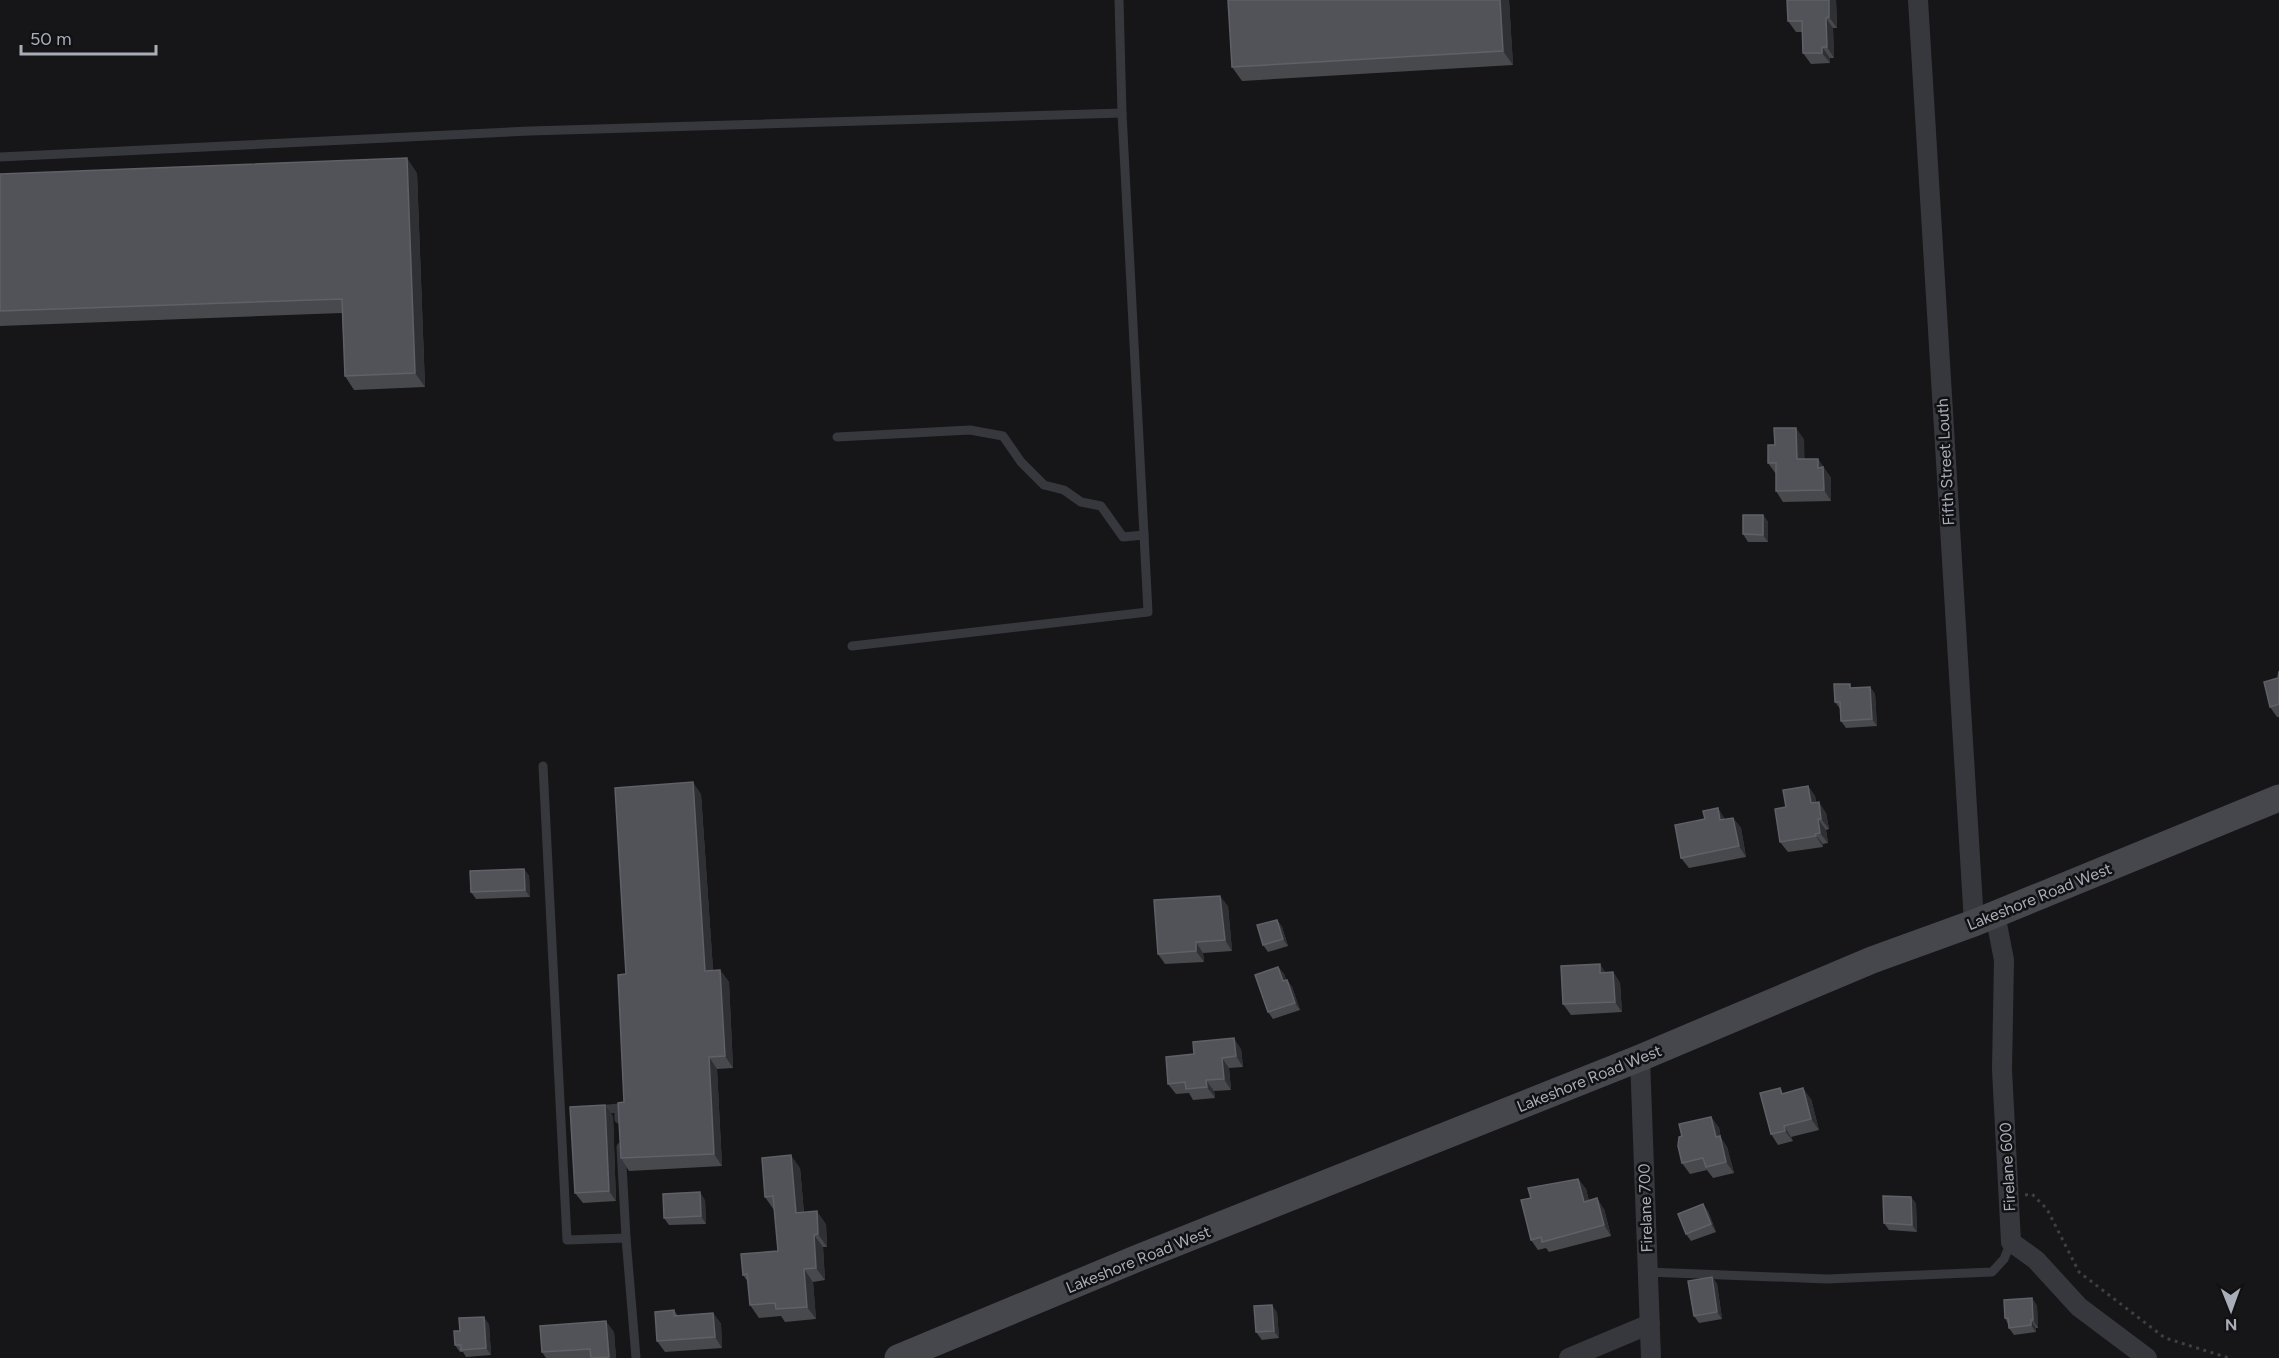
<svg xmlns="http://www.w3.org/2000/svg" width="2279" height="1358" font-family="Figtree,sans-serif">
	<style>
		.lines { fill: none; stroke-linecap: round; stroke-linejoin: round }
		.path { stroke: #3d3f44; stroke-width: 3; stroke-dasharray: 3 4.5; stroke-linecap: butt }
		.lane { stroke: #37383d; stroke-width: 9 }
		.street { stroke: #37383d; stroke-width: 20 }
		.secondary { stroke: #45474d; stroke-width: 27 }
		.wall { fill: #47494d }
		.shaded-wall { fill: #2f3033 }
		.building { fill: #525359; stroke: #5f6168; stroke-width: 1.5 }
		.labels { text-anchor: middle; stroke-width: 5; stroke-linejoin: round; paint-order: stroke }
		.street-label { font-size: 16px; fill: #a8adb8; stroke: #111113 }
	</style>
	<rect width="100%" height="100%" fill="#161618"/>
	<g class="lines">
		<!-- path -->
		<polyline class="path" points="2025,1195 2032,1194 2047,1209 2079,1272 2165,1338 2229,1358"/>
		<!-- lane -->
		<g class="lane">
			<polyline points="0,157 530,131 1122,113 1119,0"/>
			<polyline points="837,437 970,430 1003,436 1021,462 1044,485 1064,490 1081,502 1101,506 1123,537 1144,535"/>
			<polyline points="852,646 1148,612 1122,113"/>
			<polyline points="543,766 567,1240 626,1238 636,1358"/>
			<polyline points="598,1110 619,1108 619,1119"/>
			<polyline points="621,1147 626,1238"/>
			<polyline points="1647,1272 1827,1279 1992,1272 2004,1259 2011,1242"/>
		</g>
		<!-- street -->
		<g class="street">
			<polyline points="1918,0 1974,923"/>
			<polyline points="1995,914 2004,960 2002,1070 2011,1242 2036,1260 2079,1307 2147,1358"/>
			<polyline points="1640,1058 1651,1358"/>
			<polyline points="1569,1358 1650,1324"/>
		</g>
		<!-- secondary -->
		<polyline class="secondary" points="898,1358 1138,1258 1640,1058 1872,960 1974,923 2279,798"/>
	</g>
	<!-- wall -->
	<g class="wall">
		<polygon points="1509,0 1513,65 1242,81 1232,67"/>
		<polygon points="1787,0 1836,0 1837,28 1833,28 1834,58 1830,58 1830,63 1811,64 1803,53 1802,32 1796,32 1788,21"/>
		<polygon points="417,173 425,387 354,390 345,376 342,313 0,326 0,174"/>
		<polygon points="1804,439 1804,459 1818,459 1831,478 1831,501 1783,502 1776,491 1776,474 1768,463 1775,445"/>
		<polygon points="1763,515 1768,522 1768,542 1748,542 1743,534"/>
		<polygon points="2279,671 2279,717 2277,717 2270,707 2278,678"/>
		<polygon points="1870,687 1875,694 1877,726 1846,728 1841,721 1841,710 1835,702 1852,688"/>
		<polygon points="1808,786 1815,796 1816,802 1826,813 1829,829 1826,830 1828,843 1823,844 1823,847 1788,852 1780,842 1786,807"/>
		<polygon points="701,794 713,970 720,970 729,982 733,1068 717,1069 722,1166 629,1171 621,1158 624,1102 626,974"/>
		<polygon points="1733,818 1741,828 1746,857 1689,868 1681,858"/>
		<polygon points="524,869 529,876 530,897 476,899 471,892"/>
		<polygon points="1228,906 1232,951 1203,953 1204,962 1165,964 1158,954"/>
		<polygon points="1277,920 1282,927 1288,946 1268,952 1263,945"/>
		<polygon points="1278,967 1284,974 1286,980 1287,980 1292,987 1300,1010 1273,1019 1268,1012"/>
		<polygon points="1613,972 1620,983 1622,1012 1571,1015 1563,1004 1606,973"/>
		<polygon points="1241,1049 1243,1067 1229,1068 1231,1090 1214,1091 1215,1098 1193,1100 1189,1093 1176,1094 1168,1084 1194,1054"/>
		<polygon points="1784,1093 1811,1099 1819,1130 1791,1137 1793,1141 1778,1145 1771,1134"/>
		<polygon points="613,1116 616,1201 583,1203 575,1193"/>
		<polygon points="1711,1117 1719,1128 1721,1138 1727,1147 1734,1173 1713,1178 1707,1170 1690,1174 1682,1163 1682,1136"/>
		<polygon points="800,1168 804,1213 826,1224 827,1247 823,1247 825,1280 813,1282 816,1319 785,1322 781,1316 759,1318 750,1305 748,1282 743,1275 778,1251 774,1210 765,1197"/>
		<polygon points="1578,1179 1586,1189 1589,1201 1604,1209 1611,1236 1549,1252 1546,1248 1538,1250 1531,1240 1531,1198"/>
		<polygon points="1911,1197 1916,1204 1917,1232 1889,1230 1884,1223"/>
		<polygon points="705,1200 706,1224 669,1225 664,1218"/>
		<polygon points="1708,1211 1716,1232 1691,1241 1686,1234"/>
		<polygon points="1712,1277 1717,1284 1722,1319 1699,1323 1694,1316"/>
		<polygon points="2032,1298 2037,1306 2038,1328 2036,1328 2036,1332 2014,1335 2009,1328 2008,1324 2005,1318"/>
		<polygon points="674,1310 678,1316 713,1313 721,1324 722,1348 665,1352 657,1341"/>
		<polygon points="1277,1312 1279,1338 1262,1340 1256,1332"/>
		<polygon points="489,1324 491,1355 466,1357 463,1352 460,1352 455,1345 460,1331"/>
		<polygon points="614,1332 616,1358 546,1358 542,1352"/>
	</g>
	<!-- shaded-wall -->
	<g class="shaded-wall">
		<polygon points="1500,0 1509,0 1513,65 1503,51"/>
		<polygon points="1829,0 1836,0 1837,28 1829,17"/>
		<polygon points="1826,18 1833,28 1834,58 1827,47"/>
		<polygon points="1822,47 1830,58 1830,63 1822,53"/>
		<polygon points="407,158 417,173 425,387 415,373"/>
		<polygon points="1796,428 1804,439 1805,470 1797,459"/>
		<polygon points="1818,459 1831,478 1831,501 1824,490 1818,468"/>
		<polygon points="1763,515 1768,522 1768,542 1763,535"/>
		<polygon points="1870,687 1875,694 1877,726 1872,719"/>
		<polygon points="693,782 701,794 714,983 705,971"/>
		<polygon points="1808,786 1815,796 1818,814 1811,803"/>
		<polygon points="1819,802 1826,813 1829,829 1821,819"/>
		<polygon points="1718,808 1725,819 1728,831 1720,820"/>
		<polygon points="1733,818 1741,828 1746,857 1739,846"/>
		<polygon points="1818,819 1826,830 1828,843 1820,833"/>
		<polygon points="1815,834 1823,844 1823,847 1816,836"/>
		<polygon points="524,869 529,876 530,897 525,890"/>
		<polygon points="1220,896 1228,906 1232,951 1225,940"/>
		<polygon points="1277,920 1282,927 1288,946 1283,939"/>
		<polygon points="1196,942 1203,953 1204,962 1196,951"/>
		<polygon points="1600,964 1607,975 1600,973"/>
		<polygon points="1278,967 1284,974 1288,988 1283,981"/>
		<polygon points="720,970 729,982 733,1068 725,1056"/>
		<polygon points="1613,972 1620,983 1622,1012 1615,1002"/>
		<polygon points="1287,980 1292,987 1300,1010 1295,1003"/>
		<polygon points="1234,1038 1241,1049 1243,1067 1236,1056"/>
		<polygon points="709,1057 717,1069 722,1166 714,1154"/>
		<polygon points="1222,1058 1229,1068 1231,1090 1224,1079"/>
		<polygon points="1206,1080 1214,1091 1215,1098 1207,1087"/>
		<polygon points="1803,1088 1811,1099 1819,1130 1811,1119"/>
		<polygon points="605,1105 613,1116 616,1201 609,1191"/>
		<polygon points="1711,1117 1719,1128 1721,1138 1727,1147 1734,1173 1726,1162 1716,1137"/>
		<polygon points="1784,1126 1791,1137 1793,1141 1785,1131"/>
		<polygon points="791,1155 800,1168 805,1226 796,1213"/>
		<polygon points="1578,1179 1586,1189 1592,1213 1584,1202"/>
		<polygon points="700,1192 705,1200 706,1224 701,1216"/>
		<polygon points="1911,1197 1916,1204 1917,1232 1912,1225"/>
		<polygon points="1597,1198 1604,1209 1611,1236 1604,1225"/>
		<polygon points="1703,1204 1708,1211 1716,1232 1711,1224"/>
		<polygon points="817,1211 826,1224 827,1247 818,1234"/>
		<polygon points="814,1235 823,1247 825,1280 816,1268"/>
		<polygon points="804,1269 813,1282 816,1319 807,1307"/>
		<polygon points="1712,1277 1717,1284 1722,1319 1717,1312"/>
		<polygon points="2032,1298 2037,1306 2038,1328 2033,1320"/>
		<polygon points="1272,1305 1277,1312 1279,1338 1274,1331"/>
		<polygon points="713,1313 721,1324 722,1348 715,1337"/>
		<polygon points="484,1317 489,1324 491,1355 486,1348"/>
		<polygon points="2031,1320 2036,1328 2036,1332 2031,1325"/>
		<polygon points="606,1321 614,1332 616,1358 610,1358 609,1357"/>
	</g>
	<!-- building -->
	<g class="building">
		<polygon points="1228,0 1500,0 1503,51 1232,67"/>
		<polygon points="1787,0 1829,0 1829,17 1826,18 1827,47 1822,47 1822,53 1803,53 1802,21 1788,21"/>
		<polygon points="407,158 415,373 345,376 342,299 0,311 0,174"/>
		<polygon points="1774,428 1796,428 1797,459 1818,459 1818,468 1823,467 1824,490 1776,491 1776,463 1768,463 1768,445 1775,445"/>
		<polygon points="1743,515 1763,515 1763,535 1743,534"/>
		<polygon points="2279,671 2279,704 2270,707 2264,682 2278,678"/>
		<polygon points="1834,684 1850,684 1850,688 1870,687 1872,719 1841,721 1840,702 1835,702"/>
		<polygon points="693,782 705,971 720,970 725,1056 709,1057 714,1154 621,1158 618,1103 624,1102 618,975 626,974 615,788"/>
		<polygon points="1808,786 1811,803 1819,802 1821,819 1818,819 1820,833 1815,834 1816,836 1780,842 1775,809 1786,807 1783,790"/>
		<polygon points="1718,808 1720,820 1733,818 1739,846 1681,858 1675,825 1705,819 1703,811"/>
		<polygon points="524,869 525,890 471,892 470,871"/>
		<polygon points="1220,896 1225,940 1196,942 1196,951 1158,954 1154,900"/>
		<polygon points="1277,920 1283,939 1263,945 1257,925"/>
		<polygon points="1600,964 1600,973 1613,972 1615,1002 1563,1004 1561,966"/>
		<polygon points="1278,967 1283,981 1287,980 1295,1003 1268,1012 1255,975"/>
		<polygon points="1234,1038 1236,1056 1222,1058 1224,1079 1206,1080 1207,1087 1186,1089 1185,1082 1168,1084 1166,1057 1194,1054 1193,1042"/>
		<polygon points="1780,1088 1782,1094 1803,1088 1811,1119 1784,1126 1785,1131 1771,1134 1760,1093"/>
		<polygon points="605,1105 609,1191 575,1193 570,1107"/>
		<polygon points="1711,1117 1716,1137 1720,1136 1726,1162 1706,1167 1703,1158 1682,1163 1678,1146 1679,1137 1682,1136 1679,1124"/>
		<polygon points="791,1155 796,1213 817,1211 818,1234 814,1235 816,1268 804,1269 807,1307 776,1309 775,1303 750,1305 747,1274 743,1275 741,1254 778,1251 773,1196 765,1197 762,1158"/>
		<polygon points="1578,1179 1584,1202 1597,1198 1604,1225 1542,1242 1541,1237 1531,1240 1521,1200 1531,1198 1528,1188"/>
		<polygon points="700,1192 701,1216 664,1218 663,1194"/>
		<polygon points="1883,1196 1911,1197 1912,1225 1884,1223"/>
		<polygon points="1703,1204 1711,1224 1686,1234 1678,1214"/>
		<polygon points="1712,1277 1717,1312 1694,1316 1688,1281"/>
		<polygon points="2032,1298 2033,1320 2031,1320 2031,1325 2009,1328 2008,1318 2005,1318 2004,1300"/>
		<polygon points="1272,1305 1274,1331 1256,1332 1254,1306"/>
		<polygon points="674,1310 674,1316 713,1313 715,1337 657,1341 655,1312"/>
		<polygon points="484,1317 486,1348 461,1350 461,1345 455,1345 454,1331 460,1331 459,1318"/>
		<polygon points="606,1321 609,1357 591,1358 590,1349 542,1352 540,1326"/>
	</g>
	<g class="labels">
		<!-- street labels -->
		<g class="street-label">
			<text transform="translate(1945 462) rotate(-93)" y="6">Fifth Street Louth</text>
			<text transform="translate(2039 896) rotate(-22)" y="6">Lakeshore Road West</text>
			<text transform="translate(1589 1078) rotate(-22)" y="6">Lakeshore Road West</text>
			<text transform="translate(2007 1167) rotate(-93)" y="6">Firelane 600</text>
			<text transform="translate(1645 1208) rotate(-92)" y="6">Firelane 700</text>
			<text transform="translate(1138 1259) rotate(-22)" y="6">Lakeshore Road West</text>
		</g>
	</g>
	<!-- north arrow -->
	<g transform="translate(2231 1310) rotate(179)" stroke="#111113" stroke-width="4.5" paint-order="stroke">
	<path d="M0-4.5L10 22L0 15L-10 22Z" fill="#a8adb8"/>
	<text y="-9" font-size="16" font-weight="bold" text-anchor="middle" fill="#a8adb8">N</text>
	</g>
	<!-- scale -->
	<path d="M21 45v9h135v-9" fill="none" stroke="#a8adb8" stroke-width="3"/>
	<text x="30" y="45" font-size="18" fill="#a8adb8" stroke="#111113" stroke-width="4.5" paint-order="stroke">50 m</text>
</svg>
